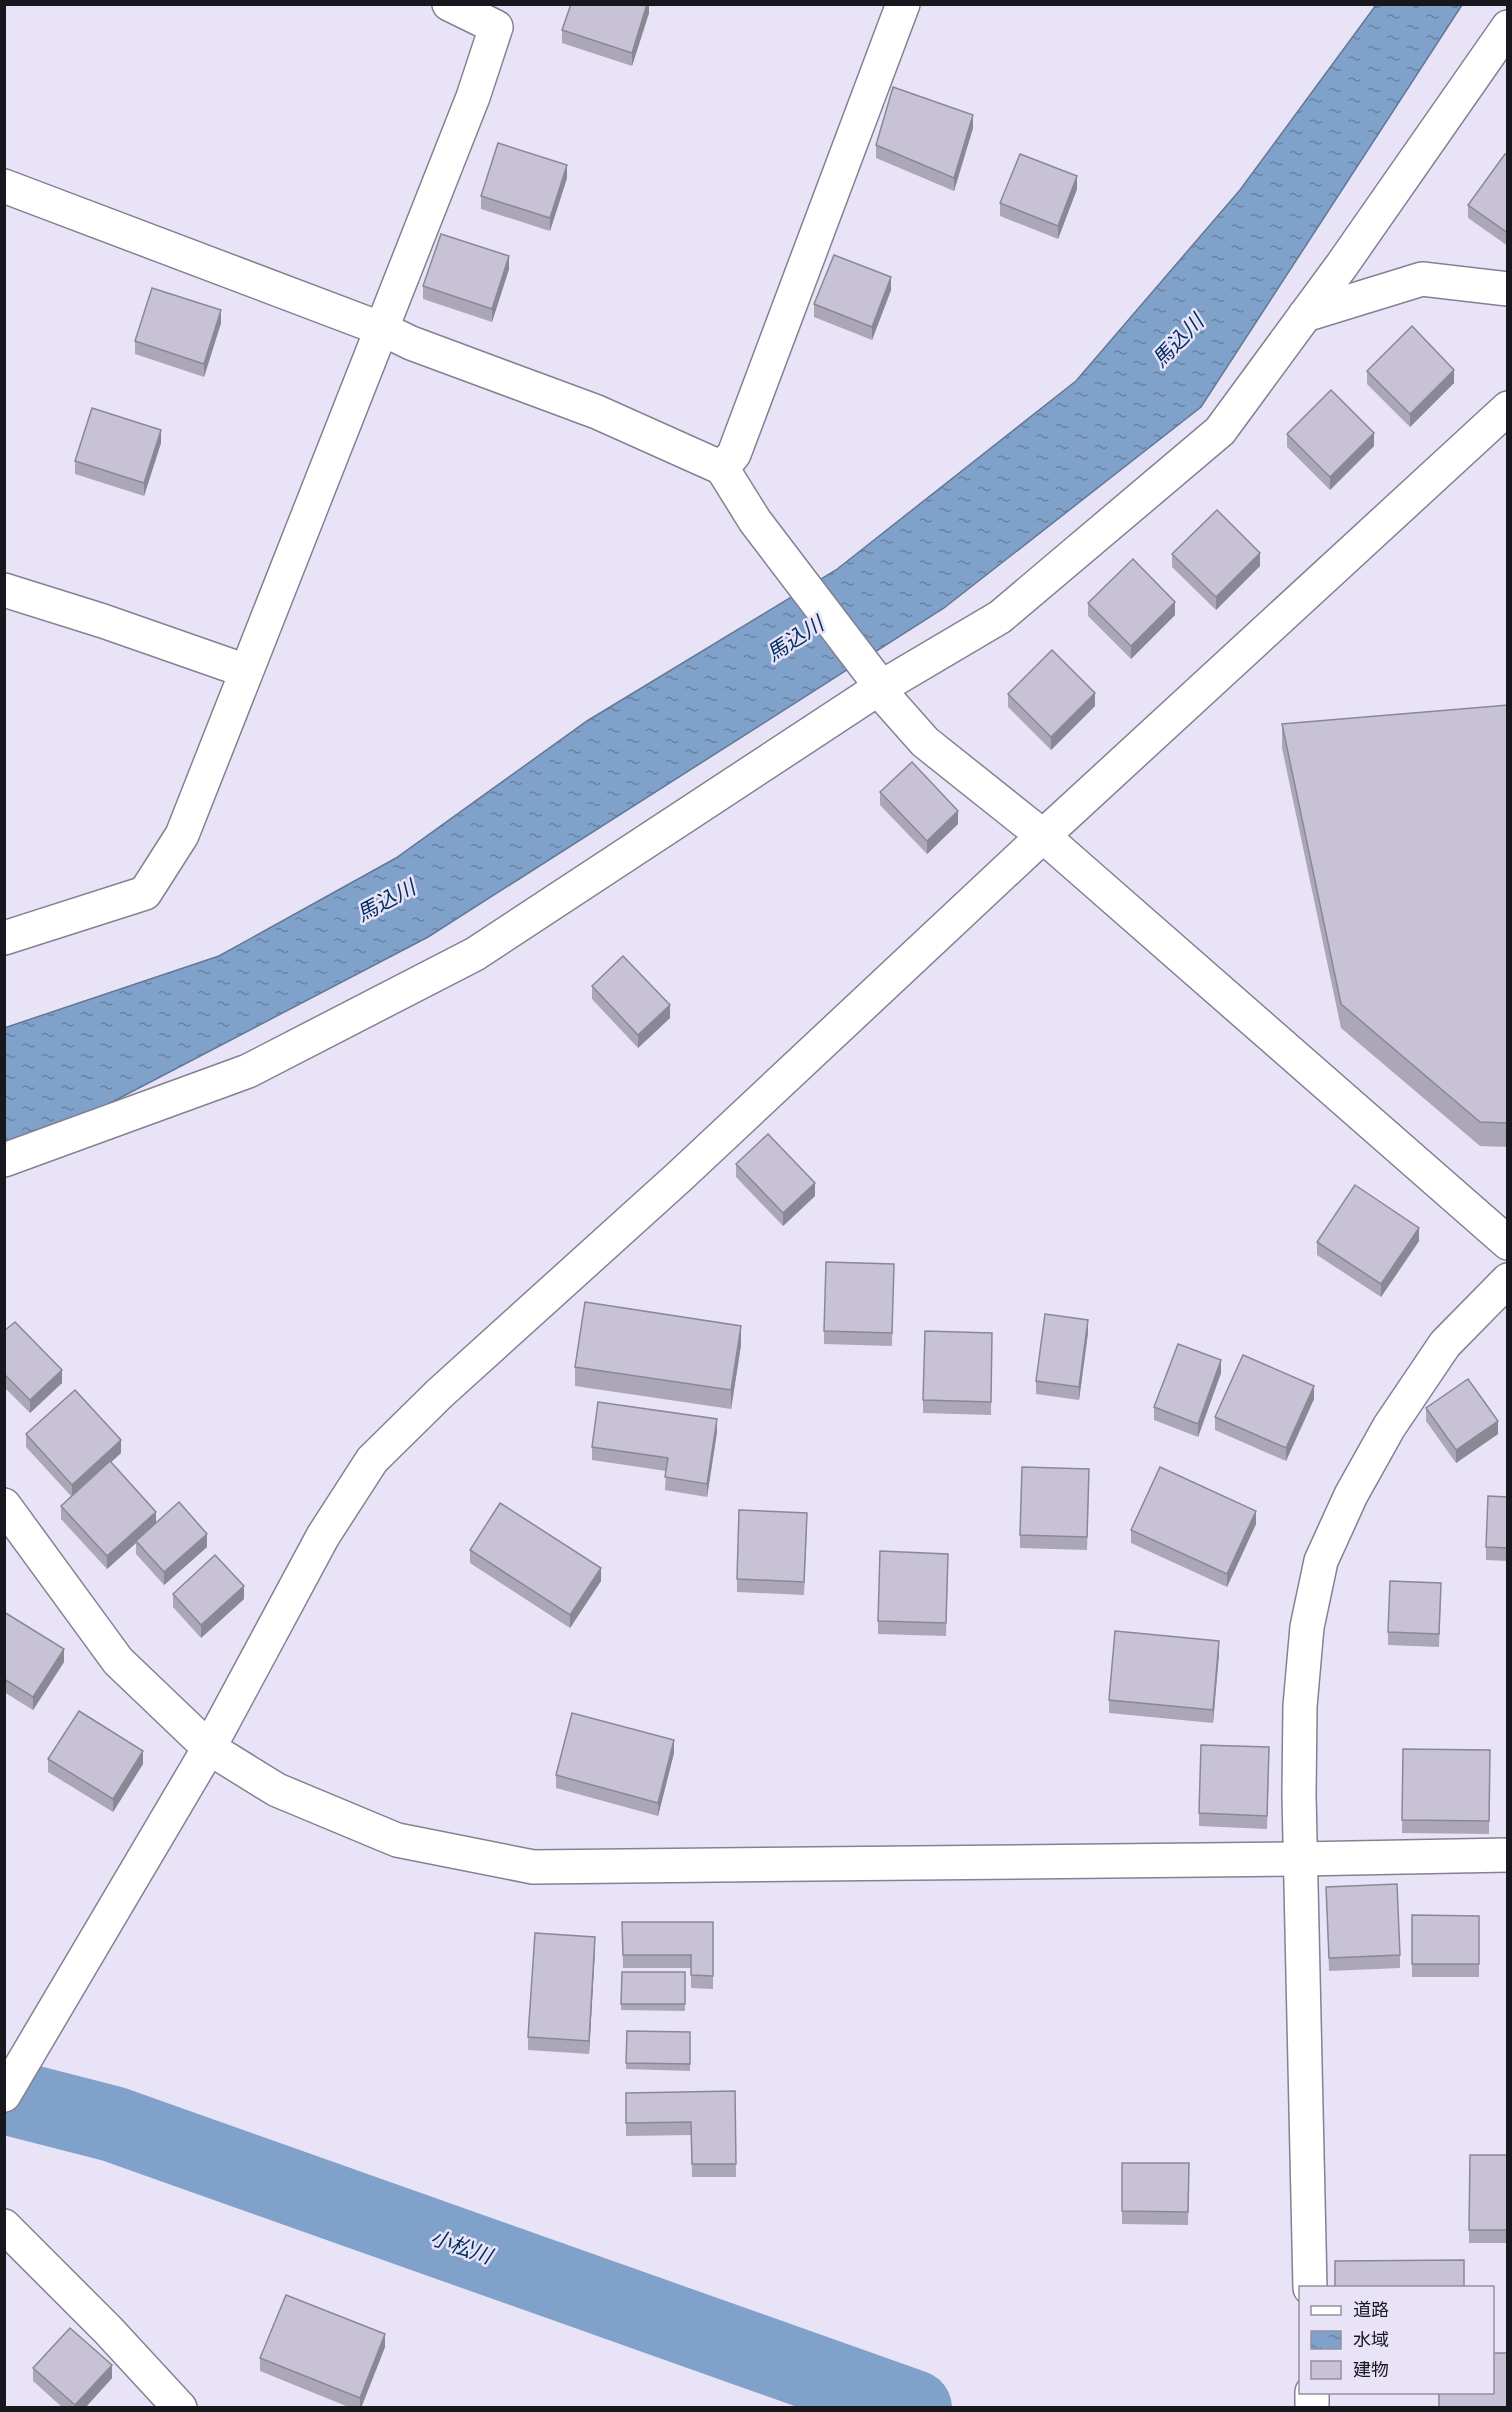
<svg xmlns="http://www.w3.org/2000/svg" width="1512" height="2412" font-family="'Fira Sans Condensed','Noto Sans JP',sans-serif">
	<style>
		.water { fill: url(#water-ripples); stroke: #617896; stroke-width: 1.5 }
		.lines { fill: none; stroke-linecap: round; stroke-linejoin: round }
		.river { stroke: #80a1ca; stroke-width: 76 }
		.minor-casing { stroke: #858092; stroke-width: 36 }
		.minor { stroke: #fff; stroke-width: 33 }
		.wall { fill: #aba7b7 }
		.shaded-wall { fill: #8b8895 }
		.building { fill: #c7c2d5; stroke: #8b8895; stroke-width: 1.5 }
		.labels { text-anchor: middle; stroke-width: 5; stroke-linejoin: round; paint-order: stroke }
		.water-label { font-size: 21px; font-style: italic; fill: #002d5f; stroke: #e8e3f7 }
	</style>
	<defs>
		<pattern id="water-ripples" width="26" height="14" patternUnits="userSpaceOnUse" patternTransform="scale(1.5)"><rect width="26" height="14" fill="#80a1ca"/><path d="M2 4q2-2 4 0t4 0M15 11q2-2 4 0t4 0" fill="none" stroke="#6882a3"/></pattern>
	</defs>
	<rect width="100%" height="100%" fill="#e8e3f7"/>
	<!-- water -->
	<polygon class="water" points="1376,5 1462,5 1201,407 944,608 428,937 24,1148 5,1152 4,1028 219,956 396,858 587,721 836,570 1076,381 1240,190"/>
	<g class="lines">
		<!-- river -->
		<polyline class="river" points="4,2096 113,2124 914,2408"/>
		<!-- minor casing -->
		<g class="minor-casing">
			<g id="minor">
				<polyline points="4,186 382,329 411,343 597,412 722,468 755,521 876,680 878,689 925,742 1043,836 1508,1243"/>
				<polyline points="1305,315 1422,279 1508,289"/>
				<polyline points="722,468 734,454 903,4"/>
				<polyline points="4,590 103,621 246,671"/>
				<polyline points="4,938 145,893 182,835 473,97 496,27 449,4"/>
				<polyline points="4,1160 248,1071 475,954 878,689 1000,617 1220,431 1342,265 1508,27"/>
				<polyline points="4,1505 118,1661 209,1748 277,1790 397,1840 533,1867 1300,1859 1508,1855"/>
				<polyline points="4,2095 209,1748 323,1536 372,1460 439,1394 680,1176 1043,836 1508,408"/>
				<polyline points="4,2226 108,2330 180,2408"/>
				<polyline points="1310,2288 1299,1795 1300,1706 1307,1627 1321,1561 1351,1495 1389,1427 1445,1344 1508,1280"/>
				<polyline points="1312,2392 1312,2408"/>
			</g>
		</g>
		<!-- minor -->
		<use href="#minor" class="minor"/>
	</g>
	<!-- wall -->
	<g class="wall">
		<polygon points="649,4 649,13 632,66 562,43 562,30"/>
		<polygon points="973,128 954,191 876,158 876,145"/>
		<polygon points="1508,156 1508,246 1468,218 1468,205"/>
		<polygon points="567,178 550,231 481,209 481,196"/>
		<polygon points="1077,189 1058,239 1000,216 1000,203"/>
		<polygon points="509,269 492,322 423,299 423,286"/>
		<polygon points="891,290 872,340 814,317 814,304"/>
		<polygon points="221,323 204,377 135,354 135,341"/>
		<polygon points="1367,371 1454,383 1410,427 1367,384"/>
		<polygon points="1287,434 1374,446 1330,490 1287,447"/>
		<polygon points="161,443 144,496 75,474 75,461"/>
		<polygon points="1172,554 1260,566 1216,610 1172,567"/>
		<polygon points="1088,603 1175,615 1131,659 1088,616"/>
		<polygon points="1008,694 1095,706 1051,750 1008,707"/>
		<polygon points="1508,705 1508,1147 1480,1146 1341,1028 1282,748 1282,724"/>
		<polygon points="880,792 958,824 927,854 880,805"/>
		<polygon points="592,986 670,1018 638,1048 592,999"/>
		<polygon points="736,1164 815,1196 783,1226 736,1177"/>
		<polygon points="1419,1241 1381,1297 1317,1255 1317,1242"/>
		<polygon points="894,1264 892,1346 824,1344 824,1331"/>
		<polygon points="4,1331 62,1383 30,1413 4,1387"/>
		<polygon points="992,1333 991,1415 923,1413 923,1400"/>
		<polygon points="1088,1333 1079,1400 1036,1394 1036,1381"/>
		<polygon points="741,1345 731,1409 575,1386 575,1367"/>
		<polygon points="1221,1373 1198,1437 1154,1420 1154,1407"/>
		<polygon points="1314,1399 1286,1461 1215,1430 1215,1417"/>
		<polygon points="1426,1408 1498,1434 1456,1463 1426,1421"/>
		<polygon points="717,1432 707,1497 665,1490 666,1471 592,1460 592,1447"/>
		<polygon points="26,1434 121,1453 111,1462 156,1523 207,1547 164,1585 136,1554 136,1543 107,1569 61,1519 61,1506 71,1496 26,1447"/>
		<polygon points="1089,1482 1087,1550 1020,1548 1020,1535"/>
		<polygon points="1508,1497 1508,1561 1486,1560 1486,1547"/>
		<polygon points="1256,1524 1227,1587 1131,1543 1131,1530"/>
		<polygon points="807,1526 804,1595 737,1592 737,1579"/>
		<polygon points="470,1550 601,1581 570,1628 470,1563"/>
		<polygon points="948,1554 946,1636 878,1634 878,1621"/>
		<polygon points="173,1594 244,1599 201,1638 173,1607"/>
		<polygon points="1441,1596 1439,1647 1388,1645 1388,1632"/>
		<polygon points="4,1612 64,1662 33,1710 4,1692"/>
		<polygon points="1219,1654 1213,1723 1109,1713 1109,1700"/>
		<polygon points="1403,1749 1490,1750 1489,1834 1402,1833"/>
		<polygon points="674,1753 658,1816 556,1788 556,1775"/>
		<polygon points="48,1759 143,1764 113,1812 48,1772"/>
		<polygon points="1269,1760 1267,1829 1199,1826 1199,1813"/>
		<polygon points="1326,1887 1400,1955 1400,1968 1329,1971"/>
		<polygon points="1412,1915 1479,1916 1479,1977 1412,1977"/>
		<polygon points="622,1922 713,1922 713,1989 691,1988 691,1968 623,1968"/>
		<polygon points="595,1950 589,2054 528,2050 528,2037"/>
		<polygon points="622,1972 685,1972 685,2011 621,2010"/>
		<polygon points="627,2031 690,2032 690,2071 626,2069"/>
		<polygon points="735,2091 736,2177 692,2177 691,2135 626,2136 626,2093"/>
		<polygon points="1470,2155 1508,2155 1508,2243 1469,2243"/>
		<polygon points="1122,2163 1189,2163 1188,2225 1122,2224"/>
		<polygon points="385,2347 361,2408 351,2408 260,2371 260,2358"/>
		<polygon points="33,2368 112,2378 85,2408 63,2408 33,2381"/>
	</g>
	<!-- shaded-wall -->
	<g class="shaded-wall">
		<polygon points="647,4 649,4 649,13 632,66 632,53"/>
		<polygon points="973,115 973,128 954,191 954,178"/>
		<polygon points="567,165 567,178 550,231 550,218"/>
		<polygon points="1077,176 1077,189 1058,239 1058,226"/>
		<polygon points="509,256 509,269 492,322 492,309"/>
		<polygon points="891,277 891,290 872,340 872,327"/>
		<polygon points="221,310 221,323 204,377 204,364"/>
		<polygon points="1454,370 1454,383 1410,427 1410,414"/>
		<polygon points="161,430 161,443 144,496 144,483"/>
		<polygon points="1374,433 1374,446 1330,490 1330,477"/>
		<polygon points="1260,553 1260,566 1216,610 1216,597"/>
		<polygon points="1175,602 1175,615 1131,659 1131,646"/>
		<polygon points="1095,693 1095,706 1051,750 1051,737"/>
		<polygon points="958,811 958,824 927,854 927,841"/>
		<polygon points="670,1005 670,1018 638,1048 638,1035"/>
		<polygon points="815,1183 815,1196 783,1226 783,1213"/>
		<polygon points="1419,1228 1419,1241 1381,1297 1381,1284"/>
		<polygon points="1088,1320 1088,1333 1079,1400 1079,1387"/>
		<polygon points="741,1326 741,1345 731,1409 731,1390"/>
		<polygon points="1221,1360 1221,1373 1198,1437 1198,1424"/>
		<polygon points="62,1370 62,1383 30,1413 30,1400"/>
		<polygon points="1314,1386 1314,1399 1286,1461 1286,1448"/>
		<polygon points="717,1419 717,1432 707,1497 707,1484"/>
		<polygon points="1498,1421 1498,1434 1456,1463 1456,1450"/>
		<polygon points="121,1440 121,1453 72,1498 72,1485"/>
		<polygon points="1256,1511 1256,1524 1227,1587 1227,1574"/>
		<polygon points="156,1512 156,1525 136,1541 136,1543 107,1569 107,1556"/>
		<polygon points="207,1534 207,1547 164,1585 164,1572"/>
		<polygon points="601,1568 601,1581 570,1628 570,1615"/>
		<polygon points="244,1586 244,1599 201,1638 201,1625"/>
		<polygon points="1219,1641 1219,1654 1213,1723 1213,1710"/>
		<polygon points="64,1649 64,1662 33,1710 33,1697"/>
		<polygon points="674,1740 674,1753 658,1816 658,1803"/>
		<polygon points="143,1751 143,1764 113,1812 113,1799"/>
		<polygon points="595,1937 595,1950 589,2054 589,2041"/>
		<polygon points="385,2334 385,2347 361,2408 360,2408 360,2398"/>
		<polygon points="112,2365 112,2378 85,2408 75,2408 75,2405"/>
	</g>
	<!-- building -->
	<g class="building">
		<polygon points="571,4 647,4 632,53 562,30"/>
		<polygon points="893,87 973,115 954,178 876,145"/>
		<polygon points="498,143 567,165 550,218 481,196"/>
		<polygon points="1020,154 1077,176 1058,226 1000,203"/>
		<polygon points="1505,154 1508,156 1508,233 1468,205"/>
		<polygon points="441,234 509,256 492,309 423,286"/>
		<polygon points="834,255 891,277 872,327 814,304"/>
		<polygon points="152,288 221,310 204,364 135,341"/>
		<polygon points="1412,326 1454,370 1410,414 1367,371"/>
		<polygon points="1331,390 1374,433 1330,477 1287,434"/>
		<polygon points="92,408 161,430 144,483 75,461"/>
		<polygon points="1217,510 1260,553 1216,597 1172,554"/>
		<polygon points="1133,559 1175,602 1131,646 1088,603"/>
		<polygon points="1052,650 1095,693 1051,737 1008,694"/>
		<polygon points="1508,705 1508,1123 1480,1122 1341,1004 1282,724"/>
		<polygon points="912,762 958,811 927,841 880,792"/>
		<polygon points="623,956 670,1005 638,1035 592,986"/>
		<polygon points="768,1134 815,1183 783,1213 736,1164"/>
		<polygon points="1355,1185 1419,1228 1381,1284 1317,1242"/>
		<polygon points="826,1262 894,1264 892,1333 824,1331"/>
		<polygon points="585,1302 741,1326 731,1390 575,1367"/>
		<polygon points="1045,1314 1088,1320 1079,1387 1036,1381"/>
		<polygon points="15,1322 62,1370 30,1400 4,1374 4,1331"/>
		<polygon points="925,1331 992,1333 991,1402 923,1400"/>
		<polygon points="1178,1344 1221,1360 1198,1424 1154,1407"/>
		<polygon points="1243,1355 1314,1386 1286,1448 1215,1417"/>
		<polygon points="1468,1379 1498,1421 1456,1450 1426,1408"/>
		<polygon points="75,1390 121,1440 72,1485 26,1434"/>
		<polygon points="598,1402 717,1419 707,1484 665,1477 668,1458 592,1447"/>
		<polygon points="110,1461 156,1512 107,1556 61,1506"/>
		<polygon points="1022,1467 1089,1469 1087,1537 1020,1535"/>
		<polygon points="1160,1467 1256,1511 1227,1574 1131,1530"/>
		<polygon points="1488,1496 1508,1497 1508,1548 1486,1547"/>
		<polygon points="179,1502 207,1534 164,1572 136,1541"/>
		<polygon points="500,1503 601,1568 570,1615 470,1550"/>
		<polygon points="739,1510 807,1513 804,1582 737,1579"/>
		<polygon points="880,1551 948,1554 946,1623 878,1621"/>
		<polygon points="215,1555 244,1586 201,1625 173,1594"/>
		<polygon points="1390,1581 1441,1583 1439,1634 1388,1632"/>
		<polygon points="4,1612 64,1649 33,1697 4,1679"/>
		<polygon points="1115,1631 1219,1641 1213,1710 1109,1700"/>
		<rect x="1507" y="1663" width="1" height="50"/>
		<polygon points="79,1711 143,1751 113,1799 48,1759"/>
		<polygon points="572,1713 674,1740 658,1803 556,1775"/>
		<polygon points="1201,1745 1269,1747 1267,1816 1199,1813"/>
		<polygon points="1403,1749 1490,1750 1489,1821 1402,1820"/>
		<polygon points="1397,1884 1400,1955 1329,1958 1326,1887"/>
		<polygon points="1412,1915 1479,1916 1479,1964 1412,1964"/>
		<polygon points="622,1922 713,1922 713,1976 691,1975 691,1955 623,1955"/>
		<polygon points="535,1933 595,1937 589,2041 528,2037"/>
		<polygon points="622,1972 685,1972 685,2004 621,2004"/>
		<polygon points="627,2031 690,2032 690,2064 626,2063"/>
		<polygon points="735,2091 736,2164 692,2164 691,2122 626,2123 626,2093"/>
		<polygon points="1470,2155 1508,2155 1508,2230 1469,2230"/>
		<polygon points="1122,2163 1189,2163 1188,2212 1122,2211"/>
		<polygon points="1464,2260 1464,2288 1335,2288 1335,2261"/>
		<polygon points="286,2295 385,2334 360,2398 260,2358"/>
		<polygon points="70,2328 112,2365 75,2405 33,2368"/>
		<polygon points="1492,2353 1508,2353 1508,2408 1439,2408 1439,2392 1492,2392"/>
	</g>
	<g class="labels">
		<!-- water labels -->
		<g class="water-label">
			<text transform="translate(1178 341) rotate(-46)" y="7">馬込川</text>
			<text transform="translate(795 639) rotate(-33)" y="7">馬込川</text>
			<text transform="translate(386 901) rotate(-28)" y="7">馬込川</text>
			<text transform="translate(461 2247) rotate(19)" y="7">小松川</text>
		</g>
	</g>
	<!-- border -->
	<rect width="1512" height="2412" fill="none" stroke="#19171e" stroke-width="12"/>
	<!-- legend -->
	<rect x="1299" y="2286" width="195" height="108" fill="#e8e3f7" stroke="#9591a0" stroke-width="1.5"/>
	<rect x="1311" y="2306" width="30" height="9" fill="#ffffff" stroke="#9591a0" stroke-width="1.5"/>
	<text x="1353" y="2316" font-size="18" fill="#19171e">道路</text>
	<rect x="1311" y="2331" width="30" height="18" fill="url(#water-ripples)" stroke="#9591a0" stroke-width="1.5"/>
	<text x="1353" y="2346" font-size="18" fill="#19171e">水域</text>
	<rect x="1311" y="2361" width="30" height="18" fill="#c7c2d5" stroke="#9591a0" stroke-width="1.5"/>
	<text x="1353" y="2376" font-size="18" fill="#19171e">建物</text>
</svg>
